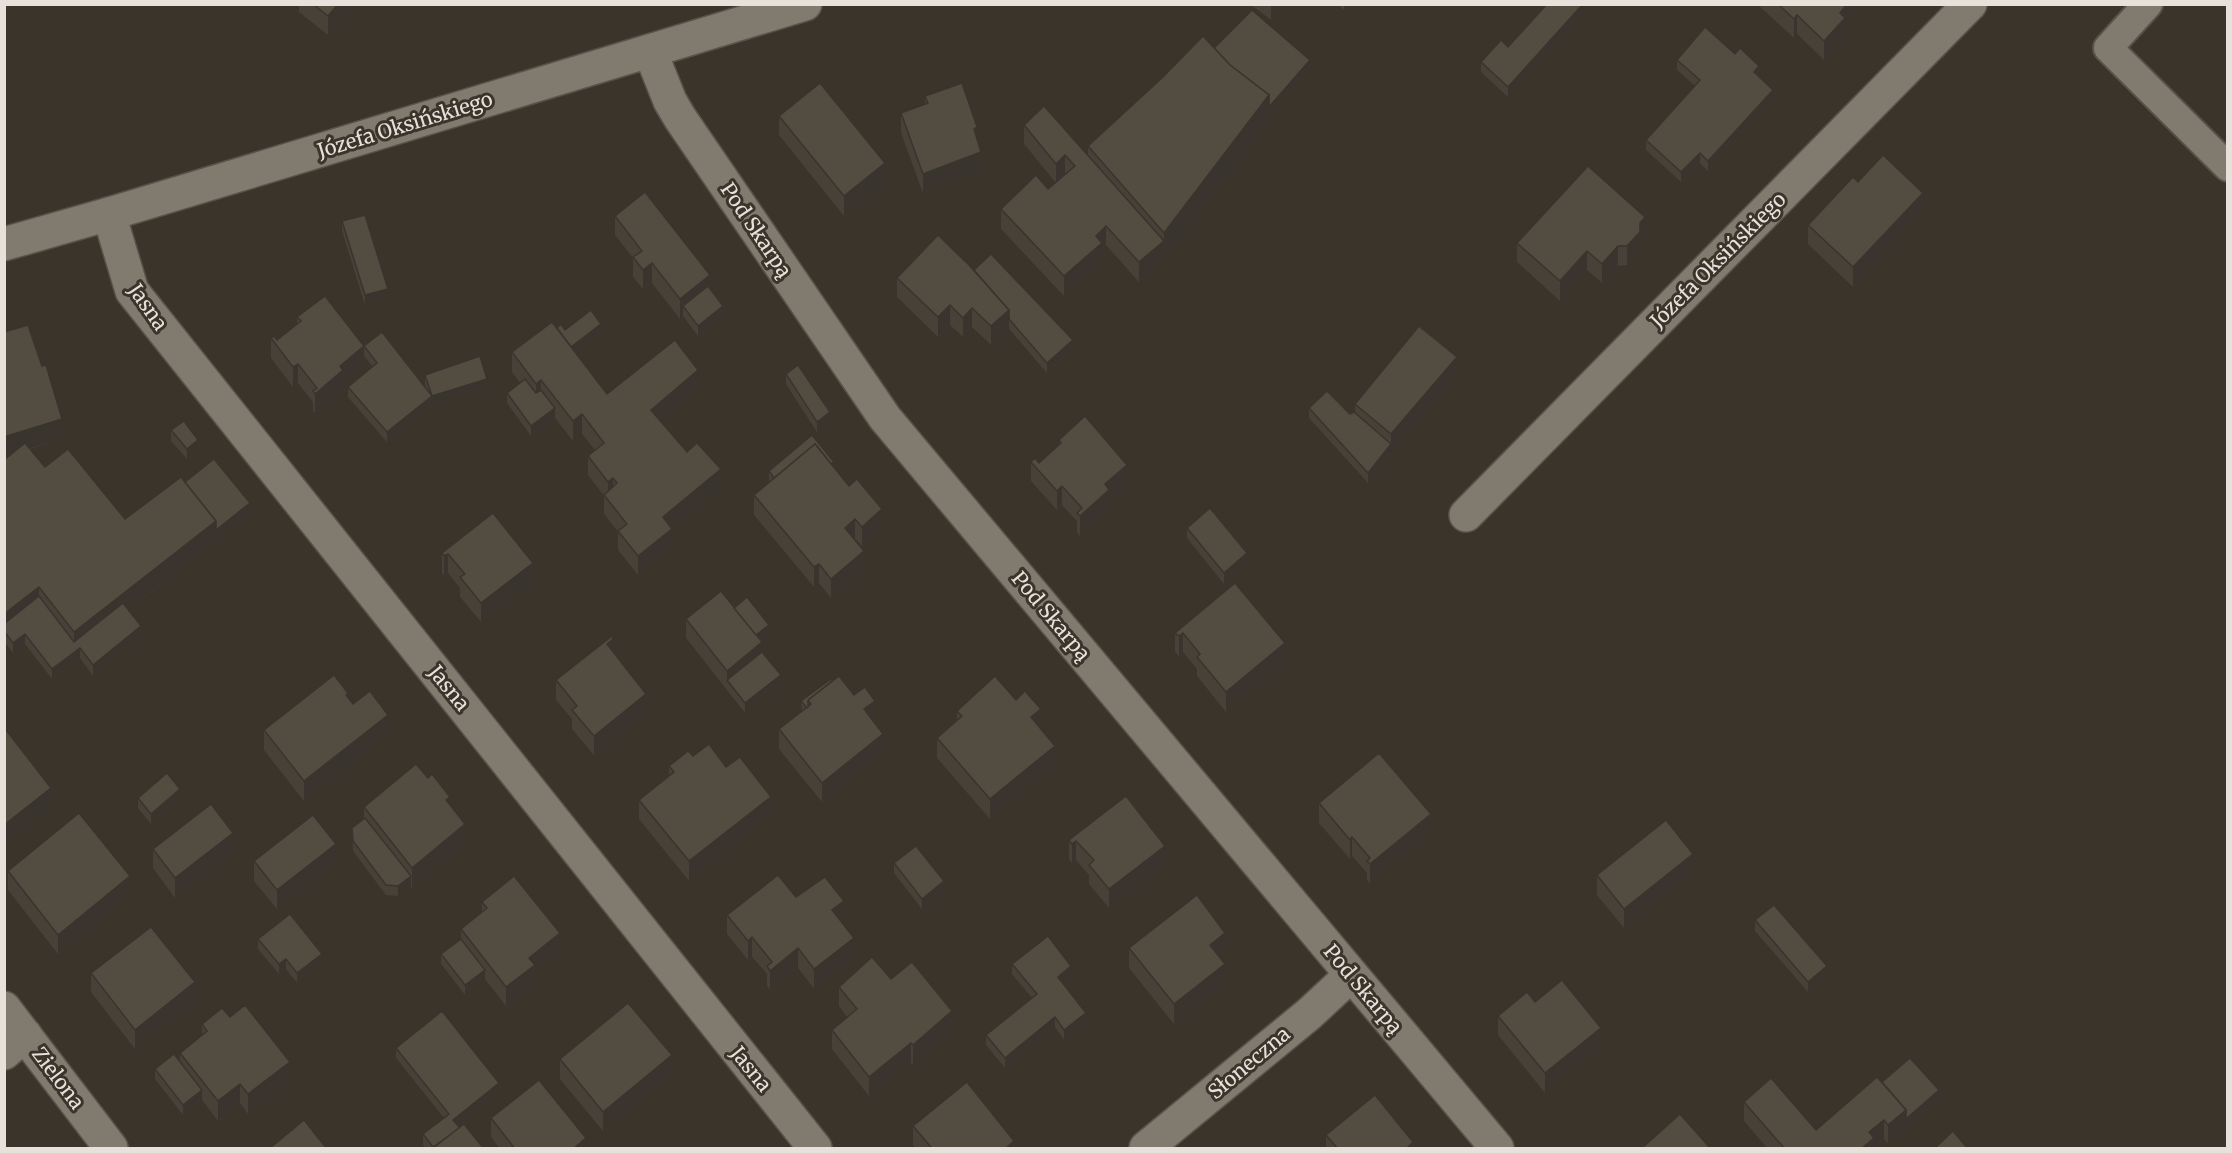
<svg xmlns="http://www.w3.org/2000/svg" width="2232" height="1153" font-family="Merriweather,serif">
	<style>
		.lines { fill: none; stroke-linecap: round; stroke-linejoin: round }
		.service-casing { stroke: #58534a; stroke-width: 32 }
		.minor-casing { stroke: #58534a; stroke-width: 36 }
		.service { stroke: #817a6f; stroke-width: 28 }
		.minor { stroke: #817a6f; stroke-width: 33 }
		.wall { fill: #474138 }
		.shaded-wall { fill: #39352e }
		.building { fill: #524c41; stroke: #39352e; stroke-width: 1.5 }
		.labels { text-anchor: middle; stroke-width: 6; stroke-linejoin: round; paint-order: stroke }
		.street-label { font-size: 20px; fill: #e6e2db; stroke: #3a342a }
	</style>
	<rect width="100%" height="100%" fill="#3a342a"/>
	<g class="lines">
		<!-- service casing -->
		<g class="service-casing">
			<polyline id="service" points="2148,4 2108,48 2228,167"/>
		</g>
		<!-- minor casing -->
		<g class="minor-casing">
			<g id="minor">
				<polyline points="650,51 670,101 680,118 885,418 1497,1148"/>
				<polyline points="109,214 132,291 815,1148"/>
				<polyline points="4,244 109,214 805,4"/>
				<polyline points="1466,515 1970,4"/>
				<polyline points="4,1008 111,1148"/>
				<polyline points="4,1053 25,1035"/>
				<polyline points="1146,1148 1309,1014 1351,975"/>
			</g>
		</g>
		<!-- service -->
		<use href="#service" class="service"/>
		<!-- minor -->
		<use href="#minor" class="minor"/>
	</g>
	<!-- wall -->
	<g class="wall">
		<polygon points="299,4 354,4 328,35 299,12"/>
		<polygon points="1250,4 1283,4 1271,20"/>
		<polygon points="1337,4 1348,4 1344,10"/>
		<polygon points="1757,4 1859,4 1859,10 1845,26 1845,37 1824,60 1797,34 1794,38"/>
		<polygon points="1508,47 1508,97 1481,72 1481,62"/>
		<polygon points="1214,48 1310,70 1269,117 1269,123 1164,260 1139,282 1106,245 1102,249 1102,262 1064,296 1001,229 1001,209 1048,189 1056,183 1024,144 1024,125 1088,155 1088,146"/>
		<polygon points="1677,60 1759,76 1773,101 1708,171 1700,163 1681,182 1646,150 1646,140 1695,86 1677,70"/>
		<polygon points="925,96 977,140 981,171 923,193 901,133 901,113 925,104"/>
		<polygon points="779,116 885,183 844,216 779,135"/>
		<polygon points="1923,212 1853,287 1808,244 1808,225"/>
		<polygon points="615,216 710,289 723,316 698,336 683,316 680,319 652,283 643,289 633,277 633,258 615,235"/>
		<polygon points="342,221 388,299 365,305 342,231"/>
		<polygon points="1645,237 1640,242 1640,252 1627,265 1618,266 1602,283 1587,270 1560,301 1517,262 1517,243"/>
		<polygon points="974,270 1073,350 1047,373 1009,329 991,345 972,327 963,337 950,325 938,337 897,297 897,278"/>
		<polygon points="297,317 364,365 343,382 343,390 315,413 313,411 313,402 298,383 293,387 271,358 271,338 277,340 297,324"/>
		<polygon points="28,325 42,366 46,365 62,419 62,439 30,449 45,467 68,449 125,519 181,477 185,482 214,459 250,503 250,514 128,610 141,626 141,637 93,676 80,658 52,679 25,644 13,653 4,641 4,460 11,454 4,456 4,332"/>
		<polygon points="557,328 601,334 576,353 607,394 698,389 660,421 687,452 721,489 672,529 672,548 638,575 618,550 618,532 604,514 604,496 588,475 588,456 595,450 582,434 573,441 555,418 531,436 507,403 507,393 520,383 512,372 512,352"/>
		<polygon points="364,346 426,389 425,385 425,375 487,389 432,406 387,442 348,397 348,387 373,367 364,356"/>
		<polygon points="786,374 830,422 817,432 786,384"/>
		<polygon points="1457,376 1368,483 1309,418 1309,408 1350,414 1355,413 1355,404"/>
		<polygon points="171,430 198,450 187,459 171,441"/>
		<polygon points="1059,440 1127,484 1109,500 1109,509 1080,536 1077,532 1077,521 1062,505 1057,510 1031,481 1031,462 1039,463 1059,446"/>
		<polygon points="834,467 882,529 862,546 855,539 854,540 864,570 831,598 819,583 814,587 754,515 754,495 769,482 769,471"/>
		<polygon points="493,513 533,583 481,622 460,597 460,588 448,573 444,576 442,573 442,553"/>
		<polygon points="1187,528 1247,563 1224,584 1187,538"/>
		<polygon points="1235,583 1285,662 1226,712 1197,676 1197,669 1183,652 1179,656 1175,652 1175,633"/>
		<polygon points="734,608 769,635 761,641 762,652 781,685 745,713 686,638 686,619"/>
		<polygon points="613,653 646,713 594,755 572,729 572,719 556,700 556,680"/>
		<polygon points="832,681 854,695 875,720 874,721 883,753 822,802 779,749 779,729 802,712 801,701"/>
		<polygon points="348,698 353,704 388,735 304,801 264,750 264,730"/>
		<polygon points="957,711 1041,728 1055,765 990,819 937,758 937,738 957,720"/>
		<polygon points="693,756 726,767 771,816 689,881 639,819 639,800 669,775 669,766"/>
		<polygon points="1126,796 1165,865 1109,908 1089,884 1089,875 1076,860 1072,863 1069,859 1069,840"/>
		<polygon points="138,798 180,799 151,824 138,808"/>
		<polygon points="1319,803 1431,833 1370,884 1367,880 1367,873 1352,856 1350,859 1319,823"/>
		<polygon points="450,805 465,844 412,888 411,886 398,896 386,895 353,851 352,828 364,819 364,807"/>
		<polygon points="153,849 233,852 175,898 153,868"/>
		<polygon points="254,861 336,863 277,909 254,881"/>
		<polygon points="894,863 944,891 922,909 894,873"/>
		<polygon points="8,871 130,896 58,954 8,890"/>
		<polygon points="1693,873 1624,928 1597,895 1597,875"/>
		<polygon points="796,897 844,920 841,922 854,958 814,989 798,968 770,990 767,986 767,974 752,957 748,960 727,934 727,915"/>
		<polygon points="482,902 560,952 535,972 535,984 506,1006 485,979 465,995 441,964 441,954 461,939 461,929 482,912"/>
		<polygon points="1755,920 1827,976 1808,992 1755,931"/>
		<polygon points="258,939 322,964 297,983 286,969 279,974 258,949"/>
		<polygon points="1129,948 1225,952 1219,957 1225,983 1174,1024 1129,968"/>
		<polygon points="1012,964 1071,977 1063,983 1086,1023 1064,1040 1055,1027 1005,1068 986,1045 986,1035 1032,998 1012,974"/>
		<polygon points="91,973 195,1001 135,1049 91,992"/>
		<polygon points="891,979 952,1030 913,1065 911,1063 869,1096 832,1049 832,1030 847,1017 839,1006 839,987"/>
		<polygon points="1498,1016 1601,1048 1545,1093 1498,1035"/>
		<polygon points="202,1024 290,1081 248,1114 240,1103 218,1121 202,1100 183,1115 155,1079 155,1069 180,1062 180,1053 202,1035"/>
		<polygon points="396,1048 499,1093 458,1126 484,1149 426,1149 423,1145 423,1134 444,1118 396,1058"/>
		<polygon points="560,1059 672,1075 603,1131 560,1079"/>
		<polygon points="1882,1082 1939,1101 1888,1144 1884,1139 1874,1149 1768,1149 1744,1121 1744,1102 1816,1130"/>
		<polygon points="491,1118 586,1149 500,1149 491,1137"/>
		<polygon points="913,1126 1014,1149 916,1149 913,1145"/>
		<polygon points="1326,1135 1413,1149 1326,1149"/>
	</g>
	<!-- shaded-wall -->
	<g class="shaded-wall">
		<polygon points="338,4 354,4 328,35 328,16"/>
		<polygon points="1271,4 1283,4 1271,20"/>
		<polygon points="1344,4 1348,4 1344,10"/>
		<polygon points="1583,4 1593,4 1508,97 1508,87"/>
		<polygon points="1847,4 1859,4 1859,10 1845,26 1845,37 1824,60 1824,41 1840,13"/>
		<polygon points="1797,15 1797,34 1794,38 1794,19"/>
		<polygon points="1310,60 1310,70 1269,117 1269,123 1164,260 1139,282 1139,262 1164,241 1164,233 1269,95"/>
		<polygon points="1759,66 1759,76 1754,82 1754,72"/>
		<polygon points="1773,90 1773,101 1708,171 1708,161"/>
		<polygon points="977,127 977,147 974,129"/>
		<polygon points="981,152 981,171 923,193 923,174"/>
		<polygon points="1700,153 1700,163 1681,182 1681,172"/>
		<polygon points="1065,155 1065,174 1056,183 1056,164"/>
		<polygon points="885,163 885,183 844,216 844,196"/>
		<polygon points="1923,193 1923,212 1853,287 1853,267"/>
		<polygon points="1645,217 1645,237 1640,242 1640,252 1627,265 1627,246 1640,223"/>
		<polygon points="1106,226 1106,245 1102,249 1102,262 1064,296 1064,276 1096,236"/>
		<polygon points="1618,246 1618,266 1602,283 1602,264"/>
		<polygon points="1587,251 1587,270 1560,301 1560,281"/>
		<polygon points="652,263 652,283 643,289 643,270"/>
		<polygon points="710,275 710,295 683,306 683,316 680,319 680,299"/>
		<polygon points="388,289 388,299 365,305 365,295"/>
		<polygon points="950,305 950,325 938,337 938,317"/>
		<polygon points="723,306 723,316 698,336 698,326"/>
		<polygon points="972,308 972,327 963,337 963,318"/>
		<polygon points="1009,310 1009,330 991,345 991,326"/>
		<polygon points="601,324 601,334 567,360 567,350"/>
		<polygon points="1073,340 1073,350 1047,373 1047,363"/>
		<polygon points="364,346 364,365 343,382 343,390 315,413 315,394 340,366"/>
		<polygon points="1457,357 1457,376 1368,483 1368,473 1391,444 1391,434"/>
		<polygon points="298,364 298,383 293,387 293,367"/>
		<polygon points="698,370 698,389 651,429 651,410"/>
		<polygon points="487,379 487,389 432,406 387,442 387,432 432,396"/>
		<polygon points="541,380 541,400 536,404 536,384"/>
		<polygon points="555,408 555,418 531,436 531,426"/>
		<polygon points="830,412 830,422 817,432 817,422"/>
		<polygon points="582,414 582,434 573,441 573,421"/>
		<polygon points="62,419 62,439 4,456 4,437"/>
		<polygon points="198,440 198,450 187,459 187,449"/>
		<polygon points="1127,465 1127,484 1109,500 1109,509 1080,536 1080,516 1105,484"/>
		<polygon points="721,469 721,489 672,529 672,548 638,575 638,556 663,517"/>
		<polygon points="613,478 613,498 608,501 608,482"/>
		<polygon points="1062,486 1062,505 1057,510 1057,491"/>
		<polygon points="250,503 250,514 74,652 74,632 216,521"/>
		<polygon points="882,509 882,529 862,546 862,527"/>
		<polygon points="855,519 855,539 845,548 845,528"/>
		<polygon points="864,551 864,570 831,598 831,579"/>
		<polygon points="1247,553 1247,563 1224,584 1224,573"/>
		<polygon points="448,554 448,573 444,576 444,556"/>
		<polygon points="533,563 533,583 481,622 481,603"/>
		<polygon points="819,564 819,583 814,587 814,567"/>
		<polygon points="39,587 39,606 4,631 4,614"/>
		<polygon points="769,625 769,635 751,648 751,638"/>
		<polygon points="141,626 141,637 93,676 93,665"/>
		<polygon points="1183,633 1183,652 1179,656 1179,636"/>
		<polygon points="25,634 25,644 13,653 13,643"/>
		<polygon points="613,639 613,658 607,644"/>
		<polygon points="762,642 762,662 727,680 727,671"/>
		<polygon points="1285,643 1285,662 1226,712 1226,692"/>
		<polygon points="80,648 80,658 52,679 52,669"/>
		<polygon points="781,675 781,685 745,713 745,703"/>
		<polygon points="646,694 646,713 594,755 594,736"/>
		<polygon points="875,701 875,720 864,728 864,709"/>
		<polygon points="1041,709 1041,728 1031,737 1031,717"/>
		<polygon points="388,715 388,735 304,801 304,781"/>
		<polygon points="883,734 883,753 822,802 822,783"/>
		<polygon points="1055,746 1055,765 990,819 990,799"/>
		<polygon points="51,788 51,808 4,844 4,825"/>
		<polygon points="180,789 180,799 151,824 151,814"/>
		<polygon points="450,797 450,816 446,800"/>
		<polygon points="771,797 771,816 689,881 689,861"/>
		<polygon points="1431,814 1431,833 1370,884 1370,864"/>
		<polygon points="465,824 465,844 412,888 412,868"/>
		<polygon points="233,833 233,852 175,898 175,878"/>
		<polygon points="1352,837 1352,856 1350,859 1350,840"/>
		<polygon points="1076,841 1076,860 1072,863 1072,844"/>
		<polygon points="336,844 336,863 277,909 277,890"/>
		<polygon points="1165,846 1165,865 1109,908 1109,889"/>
		<polygon points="1693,854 1693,873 1624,928 1624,909"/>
		<polygon points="130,876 130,896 58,954 58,935"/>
		<polygon points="411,876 411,886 398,896 398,886"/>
		<polygon points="944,881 944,891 922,909 922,899"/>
		<polygon points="844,901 844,920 832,929 832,910"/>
		<polygon points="560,933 560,952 535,972 535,984 506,1006 506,987 529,958"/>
		<polygon points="1225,933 1225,952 1210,964 1210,945"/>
		<polygon points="752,937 752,957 748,960 748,941"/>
		<polygon points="854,938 854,958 814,989 814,969"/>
		<polygon points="798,948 798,968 770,990 770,971"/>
		<polygon points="322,954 322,964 297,983 297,973"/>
		<polygon points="286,959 286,969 279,974 279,964"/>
		<polygon points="1225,964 1225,983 1174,1024 1174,1004"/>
		<polygon points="1071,966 1071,977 1058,987 1058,977"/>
		<polygon points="1827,966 1827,976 1808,992 1808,982"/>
		<polygon points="485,970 485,980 465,995 465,985"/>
		<polygon points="195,982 195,1001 135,1049 135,1030"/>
		<polygon points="952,1011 952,1030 913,1065 913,1045"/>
		<polygon points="1086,1013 1086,1023 1064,1040 1064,1030"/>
		<polygon points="1055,1017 1055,1027 1005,1068 1005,1058"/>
		<polygon points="1601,1028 1601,1048 1545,1093 1545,1073"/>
		<polygon points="911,1043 911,1063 869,1096 869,1077"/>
		<polygon points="672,1055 672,1075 603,1131 603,1112"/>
		<polygon points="290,1062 290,1081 248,1114 248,1094"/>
		<polygon points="499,1083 499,1093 453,1130 453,1120"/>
		<polygon points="240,1084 240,1103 218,1121 218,1101"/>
		<polygon points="202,1090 202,1100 183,1115 183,1105"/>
		<polygon points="1939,1090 1939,1101 1888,1144 1888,1125 1906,1110"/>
		<polygon points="1884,1120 1884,1139 1874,1149 1861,1149 1869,1132"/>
		<polygon points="586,1138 586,1149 573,1149"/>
		<polygon points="1014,1141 1014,1149 1005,1149"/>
		<polygon points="1413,1142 1413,1149 1406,1149"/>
	</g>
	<!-- building -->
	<g class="building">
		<polygon points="313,4 338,4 328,16"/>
		<polygon points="1547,4 1583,4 1508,87 1481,62 1501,40 1508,47"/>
		<polygon points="1778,4 1847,4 1840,13 1845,18 1824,41 1797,15 1794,19"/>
		<polygon points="1252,10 1310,60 1269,107 1269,95 1230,65 1214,48"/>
		<polygon points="1705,27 1735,54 1740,48 1759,66 1754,72 1773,90 1708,161 1700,153 1681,172 1646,140 1700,80 1677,60"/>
		<polygon points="1203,36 1230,65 1269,95 1164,233 1088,146 1163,77"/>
		<polygon points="820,83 885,163 844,196 779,116"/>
		<polygon points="962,83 977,127 974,129 981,152 923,174 901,113 928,103 925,96"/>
		<polygon points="1044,106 1164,241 1139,262 1106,226 1096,236 1102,243 1064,276 1001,209 1036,175 1048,189 1075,166 1065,155 1056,164 1024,125"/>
		<polygon points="1883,155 1923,193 1853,267 1808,225 1853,177 1858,182"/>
		<polygon points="1588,166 1645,217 1640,223 1640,232 1627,246 1618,246 1602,264 1587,251 1560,281 1517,243"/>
		<polygon points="645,192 710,275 680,299 652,263 643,270 633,257 642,251 615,216"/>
		<polygon points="365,215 388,289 365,295 342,221"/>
		<polygon points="938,235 969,265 1009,310 991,326 972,308 963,318 950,305 938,317 897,278"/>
		<polygon points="991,254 1073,340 1047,363 1009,319 1009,310 974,270"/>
		<polygon points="708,286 723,306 698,326 683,306"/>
		<polygon points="325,296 364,346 340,366 343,370 315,394 313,391 317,388 298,364 293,367 271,338 274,336 277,340 301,321 297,317"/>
		<polygon points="591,310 601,324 571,347 557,328 561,324 565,330"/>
		<polygon points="552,322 607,394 675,340 698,370 651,410 687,452 697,443 721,469 663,517 672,529 638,556 618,531 627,524 604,495 617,483 613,478 608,482 588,456 604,443 582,414 573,421 541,380 536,384 512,352"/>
		<polygon points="28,325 42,366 46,365 62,419 4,437 4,332"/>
		<polygon points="1419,326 1457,357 1391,434 1355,404"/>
		<polygon points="382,332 432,396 387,432 348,387 377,363 364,346"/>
		<polygon points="480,356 487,379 432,396 425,375"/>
		<polygon points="798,365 830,412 817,422 786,374"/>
		<polygon points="525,379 536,393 541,390 555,408 531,426 507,393"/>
		<polygon points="1327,391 1350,414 1354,412 1391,444 1368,473 1309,408"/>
		<polygon points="1085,416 1127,465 1105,484 1109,490 1080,516 1077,513 1082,508 1062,486 1057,491 1031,462 1035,458 1039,463 1061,443 1059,440"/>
		<polygon points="184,421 198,440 187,449 171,430"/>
		<polygon points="812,435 834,462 831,464 815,444 774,478 769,471"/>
		<polygon points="25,443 45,467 68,449 125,519 181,477 216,521 74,632 39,587 4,614 4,460"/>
		<polygon points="815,444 849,486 857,479 882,509 862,527 855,519 845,528 864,551 831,579 819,564 814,567 754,495"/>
		<polygon points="214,459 250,503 216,530 216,521 185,482"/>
		<polygon points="1210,508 1247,553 1224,573 1187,528"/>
		<polygon points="493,513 533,563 481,603 460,577 465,574 448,554 444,556 442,553"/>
		<polygon points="1235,583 1285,643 1226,692 1197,657 1200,654 1183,633 1179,636 1175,633"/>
		<polygon points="721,591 762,642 727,671 686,619"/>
		<polygon points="39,596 74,642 123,603 141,626 93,665 80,648 52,669 25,634 13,643 4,631 4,624"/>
		<polygon points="747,597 769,625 756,635 734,608"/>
		<polygon points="612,636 613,639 607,644 646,694 594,736 572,710 577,706 556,680"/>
		<polygon points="762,652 781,675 745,703 727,680"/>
		<polygon points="334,675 348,693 346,695 353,704 370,691 388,715 304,781 264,730"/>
		<polygon points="839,676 854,695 865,687 875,701 864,709 883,734 822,783 779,729 811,704 808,700"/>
		<polygon points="995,676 1016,700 1025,691 1041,709 1031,717 1055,746 990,799 937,738 962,716 957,711"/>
		<polygon points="831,679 832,681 808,700 808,707 807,708 801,701"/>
		<polygon points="6,730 51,788 4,825 4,731"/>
		<polygon points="709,744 726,767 740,757 771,797 689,861 639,800 674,772 669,766 688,751 693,756"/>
		<polygon points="1379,753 1431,814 1370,864 1367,861 1370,858 1352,837 1350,840 1319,803"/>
		<polygon points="416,764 428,778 432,774 450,797 446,800 465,824 412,868 364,807"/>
		<polygon points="167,773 180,789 151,814 138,798"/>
		<polygon points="1126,796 1165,846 1109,889 1089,865 1094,860 1076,841 1072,844 1069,840"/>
		<polygon points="211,804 233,833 175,878 153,849"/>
		<polygon points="79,813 130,876 58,935 8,871"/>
		<polygon points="313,815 336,844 277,890 254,861"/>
		<polygon points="365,818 411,876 398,886 386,885 353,841 352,828"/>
		<polygon points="1666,820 1693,854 1624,909 1597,875"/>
		<polygon points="916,846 944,881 922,899 894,863"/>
		<polygon points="778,875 796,897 825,877 844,901 832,910 854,938 814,969 798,948 770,971 767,966 772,962 752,937 748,941 727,915"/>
		<polygon points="514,876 560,933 529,958 535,965 506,987 461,929 487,908 482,902"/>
		<polygon points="1197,895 1225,933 1210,945 1225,964 1174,1004 1129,948"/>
		<polygon points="1774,905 1827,966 1808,982 1755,920"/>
		<polygon points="290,914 322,954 297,973 286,959 279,964 258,939"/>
		<polygon points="151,927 195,982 135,1030 91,973"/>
		<polygon points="1048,936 1071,966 1058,977 1086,1013 1064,1030 1055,1017 1005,1058 986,1035 1037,994 1012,964"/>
		<polygon points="461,939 485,970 465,985 441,954"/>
		<polygon points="872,957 891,979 912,962 952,1011 913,1045 911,1043 869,1077 832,1030 857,1009 839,987"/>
		<polygon points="1562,980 1601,1028 1545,1073 1498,1016 1527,992 1535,1002"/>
		<polygon points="628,1003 672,1055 603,1112 560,1059"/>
		<polygon points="245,1005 290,1062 248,1094 240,1084 218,1101 180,1053 207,1031 202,1024 222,1008 230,1017"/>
		<polygon points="442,1011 499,1083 453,1120 460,1128 433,1147 423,1134 449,1114 396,1048"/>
		<polygon points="174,1054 202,1090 183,1105 155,1069"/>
		<polygon points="1910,1058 1939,1090 1906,1119 1906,1110 1882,1082"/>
		<polygon points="1877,1077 1906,1110 1888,1125 1884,1120 1869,1132 1874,1138 1861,1149 1785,1149 1744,1102 1771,1078 1816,1130"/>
		<polygon points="539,1080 586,1138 573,1149 515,1149 491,1118"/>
		<polygon points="967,1082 1014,1141 1005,1149 930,1149 931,1147 913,1126"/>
		<polygon points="1375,1095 1413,1142 1406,1149 1338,1149 1326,1135"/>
		<polygon points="1680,1114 1711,1149 1641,1149"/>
		<polygon points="304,1120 327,1149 269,1149"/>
		<polygon points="464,1124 484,1149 432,1149"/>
		<polygon points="1953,1131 1968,1149 1934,1149"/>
	</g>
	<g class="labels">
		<!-- street labels -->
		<g class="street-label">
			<text transform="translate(405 125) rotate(-17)" y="7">Józefa Oksińskiego</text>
			<text transform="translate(756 230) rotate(56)" y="7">Pod Skarpą</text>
			<text transform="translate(1718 260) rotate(-45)" y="7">Józefa Oksińskiego</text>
			<text transform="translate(148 307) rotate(55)" y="7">Jasna</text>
			<text transform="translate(1051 616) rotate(50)" y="7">Pod Skarpą</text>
			<text transform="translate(449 688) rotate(51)" y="7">Jasna</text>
			<text transform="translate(1363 989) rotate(50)" y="7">Pod Skarpą</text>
			<text transform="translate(1249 1063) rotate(-40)" y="7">Słoneczna</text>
			<text transform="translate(751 1069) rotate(51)" y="7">Jasna</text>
			<text transform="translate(58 1078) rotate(53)" y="7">Zielona</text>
		</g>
	</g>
	<!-- border -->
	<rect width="2232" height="1153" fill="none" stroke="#e6e2db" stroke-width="12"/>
</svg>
